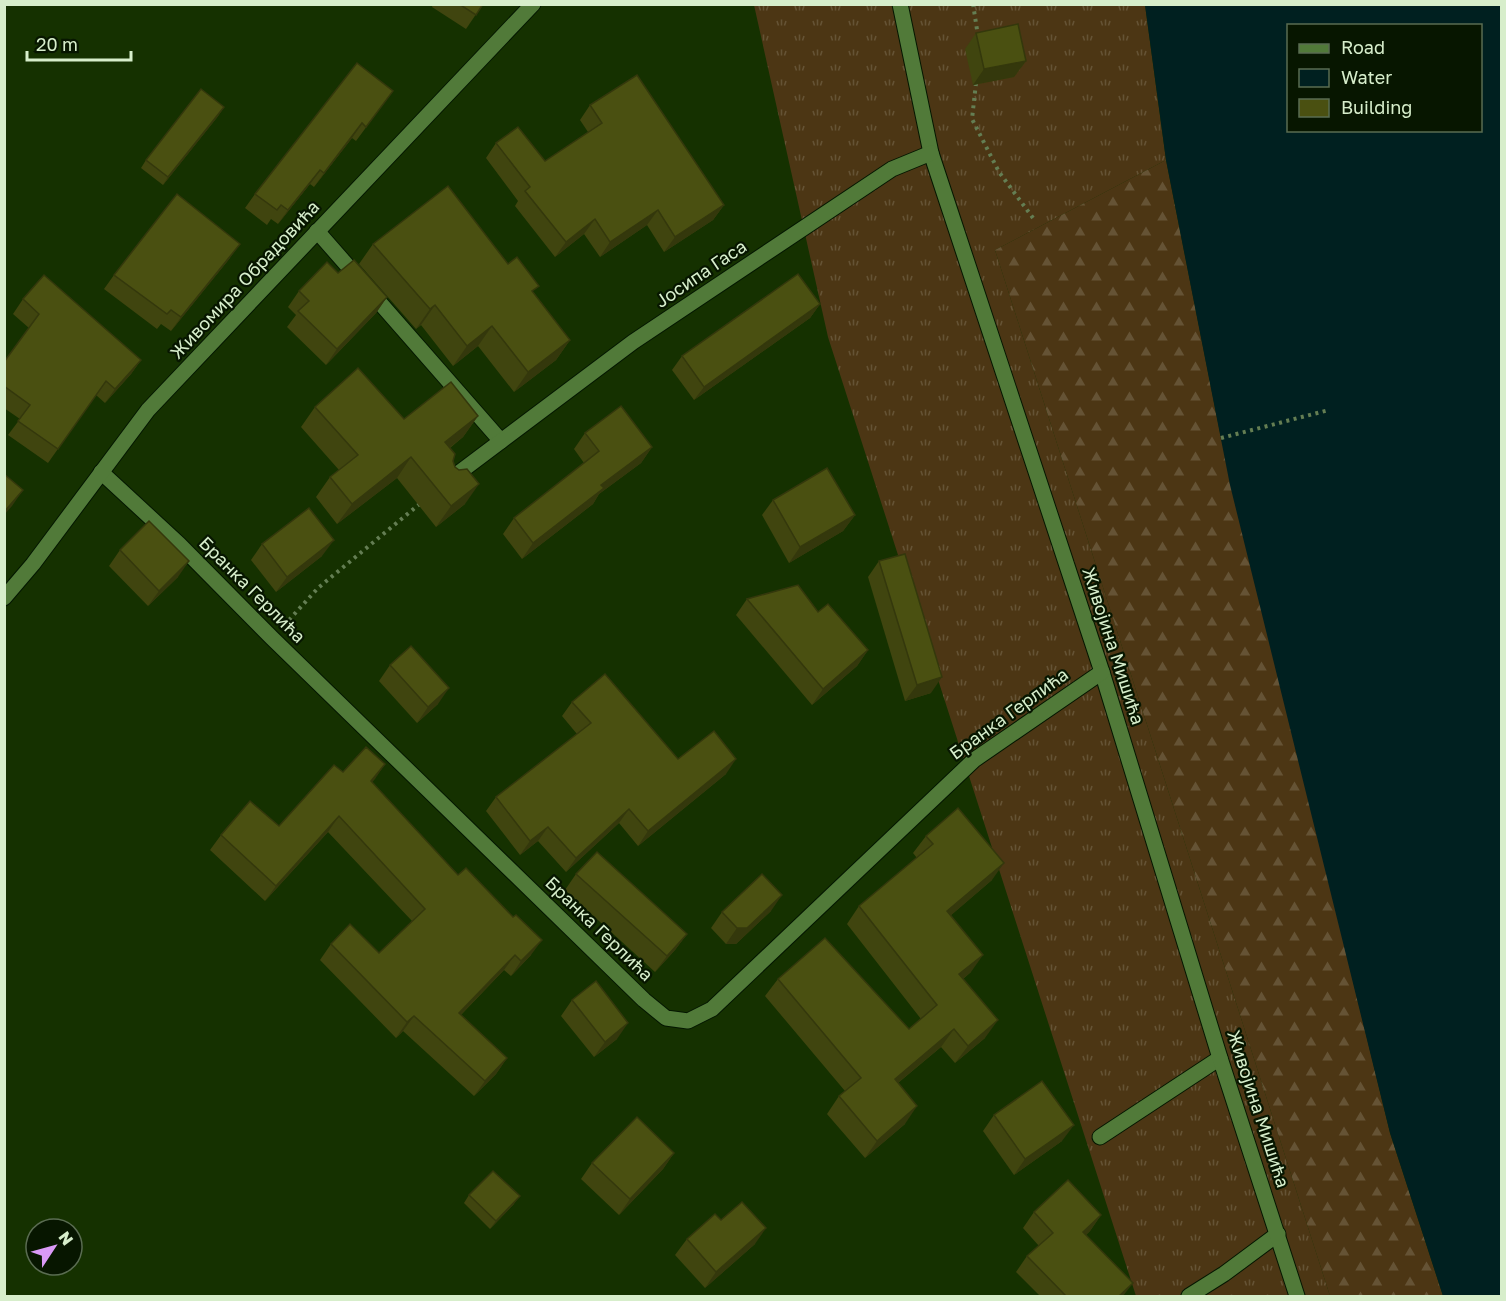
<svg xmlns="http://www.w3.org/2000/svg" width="1506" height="1301" font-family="'Golos Text',sans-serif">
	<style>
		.grass { fill: url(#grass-tufts) }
		.forest { fill: url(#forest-firs) }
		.water { fill: #002020; fill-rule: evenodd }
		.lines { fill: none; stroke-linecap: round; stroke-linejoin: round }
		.service-casing { stroke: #041700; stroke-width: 17 }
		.minor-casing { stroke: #041700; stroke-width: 17 }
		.path { stroke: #647e53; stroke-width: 4; stroke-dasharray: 3 4.5; stroke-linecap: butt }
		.service { stroke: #517a39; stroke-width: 15 }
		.minor { stroke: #517a39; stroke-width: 15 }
		.wall { fill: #40450f }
		.shaded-wall { fill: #34380c }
		.building { fill: #4a5011; stroke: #34380c; stroke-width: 1.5 }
		.labels { text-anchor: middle; stroke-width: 4.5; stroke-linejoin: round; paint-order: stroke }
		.street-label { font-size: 18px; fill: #d7eecb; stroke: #071600 }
	</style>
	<defs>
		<pattern id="grass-tufts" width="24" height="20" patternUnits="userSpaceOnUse" patternTransform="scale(1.5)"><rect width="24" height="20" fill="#4c3614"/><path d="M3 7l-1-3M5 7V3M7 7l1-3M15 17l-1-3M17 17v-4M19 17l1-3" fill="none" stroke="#655335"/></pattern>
		<pattern id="forest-firs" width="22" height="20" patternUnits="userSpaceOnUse" patternTransform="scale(1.5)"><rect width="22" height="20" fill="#4c3614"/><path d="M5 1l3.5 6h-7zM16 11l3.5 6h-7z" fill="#655335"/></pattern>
	</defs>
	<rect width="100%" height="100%" fill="#153100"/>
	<!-- grass -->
	<polygon class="grass" points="754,5 1145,5 1166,160 995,250 1330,1296 1136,1296 828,337"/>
	<!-- forest -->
	<polygon class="forest" points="1166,160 1221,438 1390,1133 1443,1296 1330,1296 995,250"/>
	<!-- water -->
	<path class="water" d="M1145 5H1501V1296H1443L1390 1133 1230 485 1166 160ZM1288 26H1480V130H1288Z"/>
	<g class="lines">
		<!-- service casing -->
		<g class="service-casing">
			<g id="service">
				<polyline points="1100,1137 1220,1058"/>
				<polyline points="1189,1296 1224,1274 1278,1234"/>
			</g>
		</g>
		<!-- minor casing -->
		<g class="minor-casing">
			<g id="minor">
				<polyline points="900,4 931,153 1102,672 1220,1058 1297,1296"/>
				<polyline points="317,231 501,441"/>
				<polyline points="101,472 179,544 272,638 644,1000 666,1018 688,1021 712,1009 974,760 1102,672"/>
				<polyline points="448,481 633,342 892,169 931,153"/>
				<polyline points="4,598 33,564 148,410 533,4"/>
			</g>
		</g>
		<!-- path -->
		<g class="path">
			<polyline points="973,4 978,36"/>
			<polyline points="976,83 972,119 999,172 1033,218"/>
			<polyline points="1221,438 1329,410"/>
			<polyline points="289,620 318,588 422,502"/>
		</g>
		<!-- service -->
		<use href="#service" class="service"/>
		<!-- minor -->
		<use href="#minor" class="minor"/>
	</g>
	<!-- wall -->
	<g class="wall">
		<polygon points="433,4 483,4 466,29 432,7"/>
		<polygon points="976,33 1026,61 1014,77 973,85 965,49"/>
		<polygon points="393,91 356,141 352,138 314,187 310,184 278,224 271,219 267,225 245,208 255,194"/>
		<polygon points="590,105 724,205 713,220 664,252 647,225 600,257 584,234 555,257 515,206 518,201 486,158 496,143 545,161 588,132 580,120"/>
		<polygon points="219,115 163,185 141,168 146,160"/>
		<polygon points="373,244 508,264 534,293 570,340 556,360 514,392 478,346 453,366 421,325 416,329 359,264"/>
		<polygon points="230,258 171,331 161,324 157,329 104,289 114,275"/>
		<polygon points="338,273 387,297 376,313 326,365 287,327 296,315 288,307 299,291"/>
		<polygon points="23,299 141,360 131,374 105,403 96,395 48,463 8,435 20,419 4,408 4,362 29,328 13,314"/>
		<polygon points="820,304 810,318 694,400 672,370 682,356"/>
		<polygon points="315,407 404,419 478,416 463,437 450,448 453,461 465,504 436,527 397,478 337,524 316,497 330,477 339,470 301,427"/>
		<polygon points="585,433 652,447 641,463 599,494 593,504 522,559 503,534 514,518 584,463 574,449"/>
		<polygon points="773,500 855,515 843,531 789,563 762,515"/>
		<polygon points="262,544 322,556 276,592 251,560"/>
		<polygon points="120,550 178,577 148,606 109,566"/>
		<polygon points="879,561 931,693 905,701 868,577"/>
		<polygon points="747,599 818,612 868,650 857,666 812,705 736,615"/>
		<polygon points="390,665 438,704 417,723 379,681"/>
		<polygon points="572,702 678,759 726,774 638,846 619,823 566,872 538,841 520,855 486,811 496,797 577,734 562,716"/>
		<polygon points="385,764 372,782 531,955 511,976 504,970 461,1015 507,1058 496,1074 474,1096 403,1031 396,1038 320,960 331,944 379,953 412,921 328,832 265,901 210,850 221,835 279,826 343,772"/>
		<polygon points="926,836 992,880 951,915 971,972 963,979 985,1038 955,1063 941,1047 898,1083 905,1124 865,1158 827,1114 839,1096 845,1091 765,996 778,979 909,1029 921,1019 847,924 859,906 917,858 913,853"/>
		<polygon points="576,874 687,934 675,950 655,972 565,890"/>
		<polygon points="771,911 736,944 726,944 711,928 722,912"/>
		<polygon points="572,1000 617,1039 594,1057 561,1016"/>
		<polygon points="994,1115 1062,1141 1014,1175 983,1131"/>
		<polygon points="674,1153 663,1169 619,1215 581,1179 592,1163"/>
		<polygon points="469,1195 514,1204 490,1229 464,1203"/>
		<polygon points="1034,1212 1101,1215 1090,1231 1086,1235 1123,1296 1040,1296 1016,1272 1027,1256 1039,1246 1023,1228"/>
		<polygon points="721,1220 755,1244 705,1288 675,1255 687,1239"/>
	</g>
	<!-- shaded-wall -->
	<g class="shaded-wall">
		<polygon points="1026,61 1014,77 973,85 984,69"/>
		<polygon points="224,107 219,115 163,185 168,177"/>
		<polygon points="362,123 352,138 314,187 324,173"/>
		<polygon points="320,170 310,184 278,224 288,210"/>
		<polygon points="724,205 713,220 664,252 675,237"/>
		<polygon points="658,210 647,225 600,257 610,242"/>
		<polygon points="595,219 584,234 555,257 566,242"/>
		<polygon points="240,244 230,258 171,331 181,317"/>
		<polygon points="387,297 376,313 326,365 337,349"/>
		<polygon points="820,304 810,318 694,400 704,387"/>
		<polygon points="435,305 421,325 416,329 430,309"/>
		<polygon points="492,326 478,346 453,366 467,346"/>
		<polygon points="570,340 556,360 514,392 528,372"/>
		<polygon points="141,360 131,374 105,403 115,389"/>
		<polygon points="478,416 463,437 431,462 445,442"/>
		<polygon points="652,447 641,463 599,494 593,504 522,559 533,543 601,485"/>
		<polygon points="411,457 397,478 337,524 352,504"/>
		<polygon points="479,484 465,504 436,527 451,506"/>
		<polygon points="23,490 12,506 4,515 4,512"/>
		<polygon points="855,515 843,531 789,563 800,547"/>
		<polygon points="334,540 322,556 276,592 287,577"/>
		<polygon points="189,561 178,577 148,606 159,591"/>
		<polygon points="868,650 857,666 812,705 823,689"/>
		<polygon points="942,677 931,693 905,701 917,685"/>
		<polygon points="449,688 438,704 417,723 428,707"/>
		<polygon points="736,759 726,774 638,846 648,831"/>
		<polygon points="385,764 375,779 360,796 371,781"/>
		<polygon points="629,809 619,823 566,872 576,858"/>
		<polygon points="339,816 328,832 265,901 276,886"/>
		<polygon points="548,827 538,841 520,855 530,841"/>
		<polygon points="1004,863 992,880 935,929 947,911"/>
		<polygon points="782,895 771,911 736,944 726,944 737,928"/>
		<polygon points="687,934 675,950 655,972 667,956"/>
		<polygon points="542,940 531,955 511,976 521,961"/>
		<polygon points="515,955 504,970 448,1028 459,1013"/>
		<polygon points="983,955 971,972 947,992 959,974"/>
		<polygon points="414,1016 403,1031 396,1038 407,1022"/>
		<polygon points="998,1020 985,1038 955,1063 968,1046"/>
		<polygon points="628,1023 617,1039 594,1057 605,1042"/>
		<polygon points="954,1029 941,1047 882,1096 895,1079"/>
		<polygon points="507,1058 496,1074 474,1096 485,1081"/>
		<polygon points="917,1106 905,1124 865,1158 877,1141"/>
		<polygon points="1074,1125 1062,1141 1014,1175 1025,1159"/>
		<polygon points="674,1153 663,1169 619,1215 630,1199"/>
		<polygon points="520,1196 514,1204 490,1229 496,1221"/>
		<polygon points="1101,1215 1090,1231 1072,1248 1083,1232"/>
		<polygon points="766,1228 755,1244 705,1288 716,1272"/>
		<polygon points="1133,1283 1123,1296 1119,1296"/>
	</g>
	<!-- building -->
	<g class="building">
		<polygon points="459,4 483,4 476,15"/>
		<polygon points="1018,24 1026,61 984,69 976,33"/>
		<polygon points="357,63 393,91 366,127 362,123 324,173 320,170 288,210 281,205 277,210 255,194"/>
		<polygon points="637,75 724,205 675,237 658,210 610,242 595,219 566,242 525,191 530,187 496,143 518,127 545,161 602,123 590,105"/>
		<polygon points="201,89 224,107 168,177 146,160"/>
		<polygon points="448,186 508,264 517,257 539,286 532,291 570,340 528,372 492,326 467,346 435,305 430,309 373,244"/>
		<polygon points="177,194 240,244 181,317 171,310 167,314 114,275"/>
		<polygon points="354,260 387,297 337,349 298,311 309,301 299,291 327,262 338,273"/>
		<polygon points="798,274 820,304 704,387 682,356"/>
		<polygon points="44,275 141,360 115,389 106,381 58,449 18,421 30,405 4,386 4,362 39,314 23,299"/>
		<polygon points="358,368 404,419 451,382 478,416 445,442 455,454 453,461 455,467 459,470 467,469 479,484 451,506 411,457 352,504 330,477 358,455 315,407"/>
		<polygon points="621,406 652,447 601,485 604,488 533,543 514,518 599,451 585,433"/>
		<polygon points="827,468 855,515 800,547 773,500"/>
		<polygon points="4,474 23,490 4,512"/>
		<polygon points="309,508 334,540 287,577 262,544"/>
		<polygon points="149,521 189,561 159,591 120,550"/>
		<polygon points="905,554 942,677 917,685 879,561"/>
		<polygon points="798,585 818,612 828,604 868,650 823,689 747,599"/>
		<polygon points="411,646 449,688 428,707 390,665"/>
		<polygon points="605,674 678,759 714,731 736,759 648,831 629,809 576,858 548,827 530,841 496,797 591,723 572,702"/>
		<polygon points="366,747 385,764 371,781 458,875 466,868 513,917 516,915 542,940 521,961 515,955 459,1013 507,1058 485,1081 414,1016 407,1022 331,944 350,924 379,953 425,909 339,816 276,886 221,835 250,801 279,826 334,765 343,772"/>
		<polygon points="958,808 1004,863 947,911 983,955 959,974 998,1020 968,1046 954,1029 895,1079 917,1106 877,1141 839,1096 861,1078 778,979 825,938 909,1029 937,1005 859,906 933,844 926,836"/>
		<polygon points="597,852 687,934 667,956 576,874"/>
		<polygon points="762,874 782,895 747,928 737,928 722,912"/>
		<polygon points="596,981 628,1023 605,1042 572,1000"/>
		<polygon points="1042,1081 1074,1125 1025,1159 994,1115"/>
		<polygon points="637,1117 674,1153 630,1199 592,1163"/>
		<polygon points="493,1171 520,1196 496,1221 469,1195"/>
		<polygon points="1068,1180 1101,1215 1083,1232 1133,1283 1119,1296 1066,1296 1027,1256 1053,1233 1034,1212"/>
		<polygon points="742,1202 766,1228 716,1272 687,1239 715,1214 721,1220"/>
	</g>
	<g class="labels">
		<!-- street labels -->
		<g class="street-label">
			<text transform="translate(701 274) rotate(-34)" y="6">Јосипа Гаса</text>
			<text transform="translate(245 280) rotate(-47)" y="6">Живомира Обрадовића</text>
			<text transform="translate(252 590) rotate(45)" y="6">Бранка Герлића</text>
			<text transform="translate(1113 646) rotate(72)" y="6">Живојина Мишића</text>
			<text transform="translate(1009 714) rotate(-36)" y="6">Бранка Герлића</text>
			<text transform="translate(599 929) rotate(44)" y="6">Бранка Герлића</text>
			<text transform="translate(1258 1109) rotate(72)" y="6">Живојина Мишића</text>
		</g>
	</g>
	<!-- border -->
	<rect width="1506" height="1301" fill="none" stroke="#d7eecb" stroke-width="12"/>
	<!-- legend -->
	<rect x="1287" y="24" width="195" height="108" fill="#071600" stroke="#5a6c51" stroke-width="1.5"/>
	<rect x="1299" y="44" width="30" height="9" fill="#517a39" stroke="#5a6c51" stroke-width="1.5"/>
	<text x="1341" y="54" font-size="18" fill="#d7eecb">Road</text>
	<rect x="1299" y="69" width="30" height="18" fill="#002020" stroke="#5a6c51" stroke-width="1.5"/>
	<text x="1341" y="84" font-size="18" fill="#d7eecb">Water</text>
	<rect x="1299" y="99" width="30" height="18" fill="#4a5011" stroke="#5a6c51" stroke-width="1.5"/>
	<text x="1341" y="114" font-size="18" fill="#d7eecb">Building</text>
	<!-- north arrow -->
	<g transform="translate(54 1247) rotate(54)"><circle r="28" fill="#071600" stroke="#5a6c51" stroke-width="1.5"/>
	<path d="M0-4.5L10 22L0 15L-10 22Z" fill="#da9af6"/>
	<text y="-9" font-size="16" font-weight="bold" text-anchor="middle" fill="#d7eecb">N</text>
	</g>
	<!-- scale -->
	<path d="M27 51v9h104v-9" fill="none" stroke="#d7eecb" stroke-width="3"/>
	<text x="36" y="51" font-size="18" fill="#d7eecb" stroke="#071600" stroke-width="4.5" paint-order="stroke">20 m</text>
</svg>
